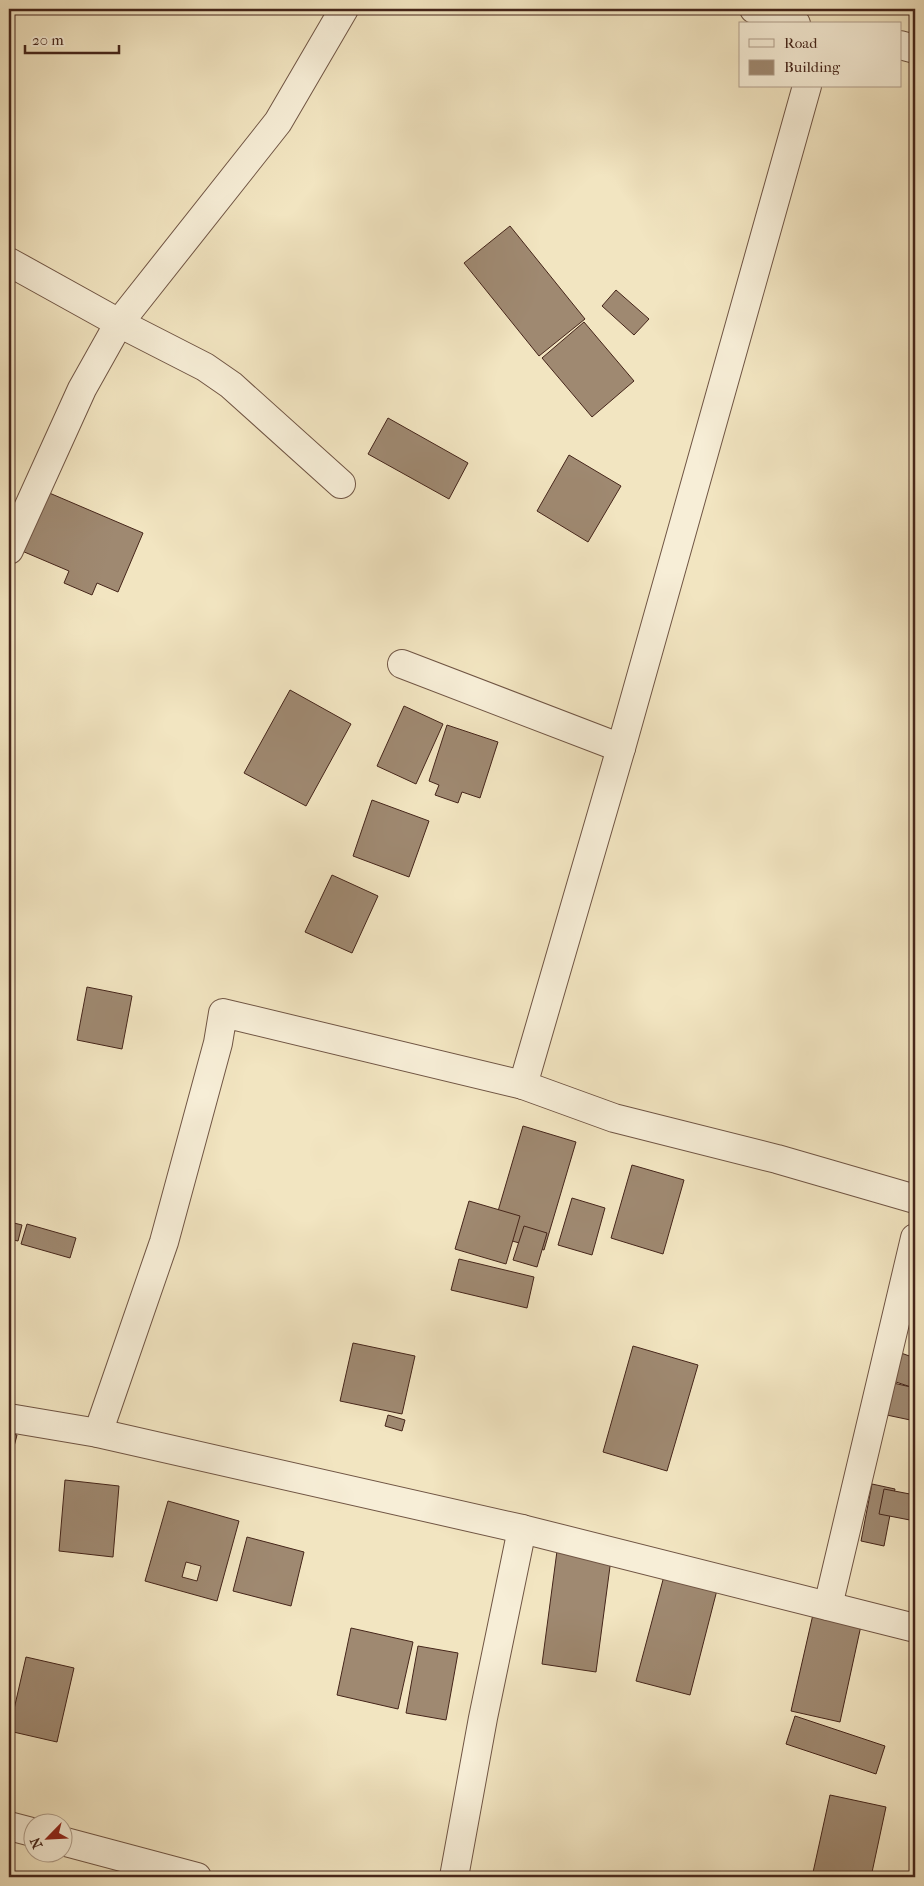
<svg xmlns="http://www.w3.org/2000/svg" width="924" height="1886" font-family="'IM FELL French Canon',serif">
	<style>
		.building { fill: #9f8971; stroke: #45251a; fill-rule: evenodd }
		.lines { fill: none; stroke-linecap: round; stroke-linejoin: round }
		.street-casing { stroke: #705544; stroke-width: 30 }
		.street { stroke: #f7eed7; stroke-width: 28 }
	</style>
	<rect width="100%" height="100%" fill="#f2e5c1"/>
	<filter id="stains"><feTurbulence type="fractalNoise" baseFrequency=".004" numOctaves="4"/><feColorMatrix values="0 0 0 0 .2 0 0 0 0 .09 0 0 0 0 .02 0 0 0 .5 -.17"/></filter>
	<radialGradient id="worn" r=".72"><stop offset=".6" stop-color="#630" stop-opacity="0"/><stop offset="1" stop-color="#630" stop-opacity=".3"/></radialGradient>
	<!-- building -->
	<g class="building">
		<polygon points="510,226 585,319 539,356 464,263"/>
		<polygon points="616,290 649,319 634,335 602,306"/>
		<polygon points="584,322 634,381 592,417 542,358"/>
		<polygon points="388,418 468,463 449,499 368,454"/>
		<polygon points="569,455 621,486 588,542 537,511"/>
		<polygon points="47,492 143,533 118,592 97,583 92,595 64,583 69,571 22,551"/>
		<polygon points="290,690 351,724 306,806 244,773"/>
		<polygon points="404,706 443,724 416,784 377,766"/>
		<polygon points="447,725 498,742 480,798 462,792 458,803 435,795 439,785 429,781"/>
		<polygon points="372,800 429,821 409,877 353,856"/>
		<polygon points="332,875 378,896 352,953 305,932"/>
		<polygon points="87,987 132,996 122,1049 77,1040"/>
		<polygon points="523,1126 576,1142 544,1250 491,1235"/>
		<polygon points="632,1165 684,1180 663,1254 611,1238"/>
		<polygon points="572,1198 605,1208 592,1255 558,1245"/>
		<polygon points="469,1201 520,1216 506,1264 455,1249"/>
		<polygon points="10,1222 22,1225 18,1241 9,1239"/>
		<polygon points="27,1224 76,1238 70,1258 21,1244"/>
		<polygon points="524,1226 547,1233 537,1267 513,1260"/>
		<polygon points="9,1250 14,1251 9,1293"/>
		<polygon points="459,1259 534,1277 527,1308 451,1290"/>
		<polygon points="353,1343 415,1356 402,1414 340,1401"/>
		<polygon points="633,1346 698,1365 667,1471 603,1452"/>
		<polygon points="901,1353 915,1358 914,1388 893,1381"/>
		<polygon points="889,1382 915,1388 915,1421 882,1414"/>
		<polygon points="388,1415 405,1420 402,1431 385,1426"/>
		<polygon points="9,1433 17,1435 9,1466"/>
		<polygon points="65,1480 119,1486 113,1557 59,1551"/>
		<polygon points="872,1484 895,1489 884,1546 861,1541"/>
		<polygon points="884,1489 915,1495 915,1521 879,1514"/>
		<path d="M168 1501 239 1521 217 1601 145 1581ZM186 1562 201 1566 197 1581 182 1577Z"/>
		<polygon points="247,1537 304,1552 291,1606 233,1591"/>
		<polygon points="557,1551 611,1559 596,1672 542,1664"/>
		<polygon points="664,1576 717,1590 690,1695 636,1681"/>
		<polygon points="814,1610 862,1621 840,1722 791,1711"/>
		<polygon points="351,1628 413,1642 398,1709 337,1695"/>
		<polygon points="418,1646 458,1653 446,1720 406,1713"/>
		<polygon points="26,1657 74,1668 57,1742 9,1731"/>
		<polygon points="795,1716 885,1746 876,1774 786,1744"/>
		<polygon points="830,1795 886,1807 871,1877 812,1877"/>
	</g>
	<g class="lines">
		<!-- street casing -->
		<g class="street-casing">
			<g id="street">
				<polyline points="754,9 796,24"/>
				<polyline points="900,45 915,49"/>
				<polyline points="9,262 119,323 205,367 231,385 341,484"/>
				<polyline points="9,550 82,389 119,323 278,122 344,9"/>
				<polyline points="402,664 621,748"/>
				<polyline points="523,1085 621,748 807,86"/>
				<polyline points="9,1418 98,1433 522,1529 915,1628"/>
				<polyline points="98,1433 164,1242 218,1043 223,1013 523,1085 614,1118 777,1159 915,1199"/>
				<polyline points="828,1606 915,1238"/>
				<polyline points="9,1826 32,1832"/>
				<polyline points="62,1841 197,1877"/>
				<polyline points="454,1877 483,1718 522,1529"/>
			</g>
		</g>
		<!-- street -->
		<use href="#street" class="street"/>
	</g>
	<!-- margin -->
	<rect width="924" height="1886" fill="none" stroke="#f2e5c1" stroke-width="30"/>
	<rect x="10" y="10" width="904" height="1866" fill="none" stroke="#45251a" stroke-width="2.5"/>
	<rect x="15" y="15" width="894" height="1856" fill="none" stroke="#45251a"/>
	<!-- legend -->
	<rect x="739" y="22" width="162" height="65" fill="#f7eed7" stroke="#b09e8b"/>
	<rect x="749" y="39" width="25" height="8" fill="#f7eed7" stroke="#b09e8b"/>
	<text x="784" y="48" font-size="15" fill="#45251a">Road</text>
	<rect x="749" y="60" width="25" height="15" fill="#9f8971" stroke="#b09e8b"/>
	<text x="784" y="72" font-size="15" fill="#45251a">Building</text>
	<!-- north arrow -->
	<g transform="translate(48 1838) rotate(246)"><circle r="24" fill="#f7eed7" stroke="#b09e8b"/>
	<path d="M0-4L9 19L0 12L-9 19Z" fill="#8f2418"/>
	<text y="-8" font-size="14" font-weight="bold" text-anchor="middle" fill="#45251a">N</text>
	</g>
	<!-- scale -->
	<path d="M25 45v8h94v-8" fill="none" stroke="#45251a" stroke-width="2.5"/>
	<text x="32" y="45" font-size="15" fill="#45251a" stroke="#f7eed7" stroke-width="4" paint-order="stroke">20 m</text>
	<rect width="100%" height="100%" filter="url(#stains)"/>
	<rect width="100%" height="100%" fill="url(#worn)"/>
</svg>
